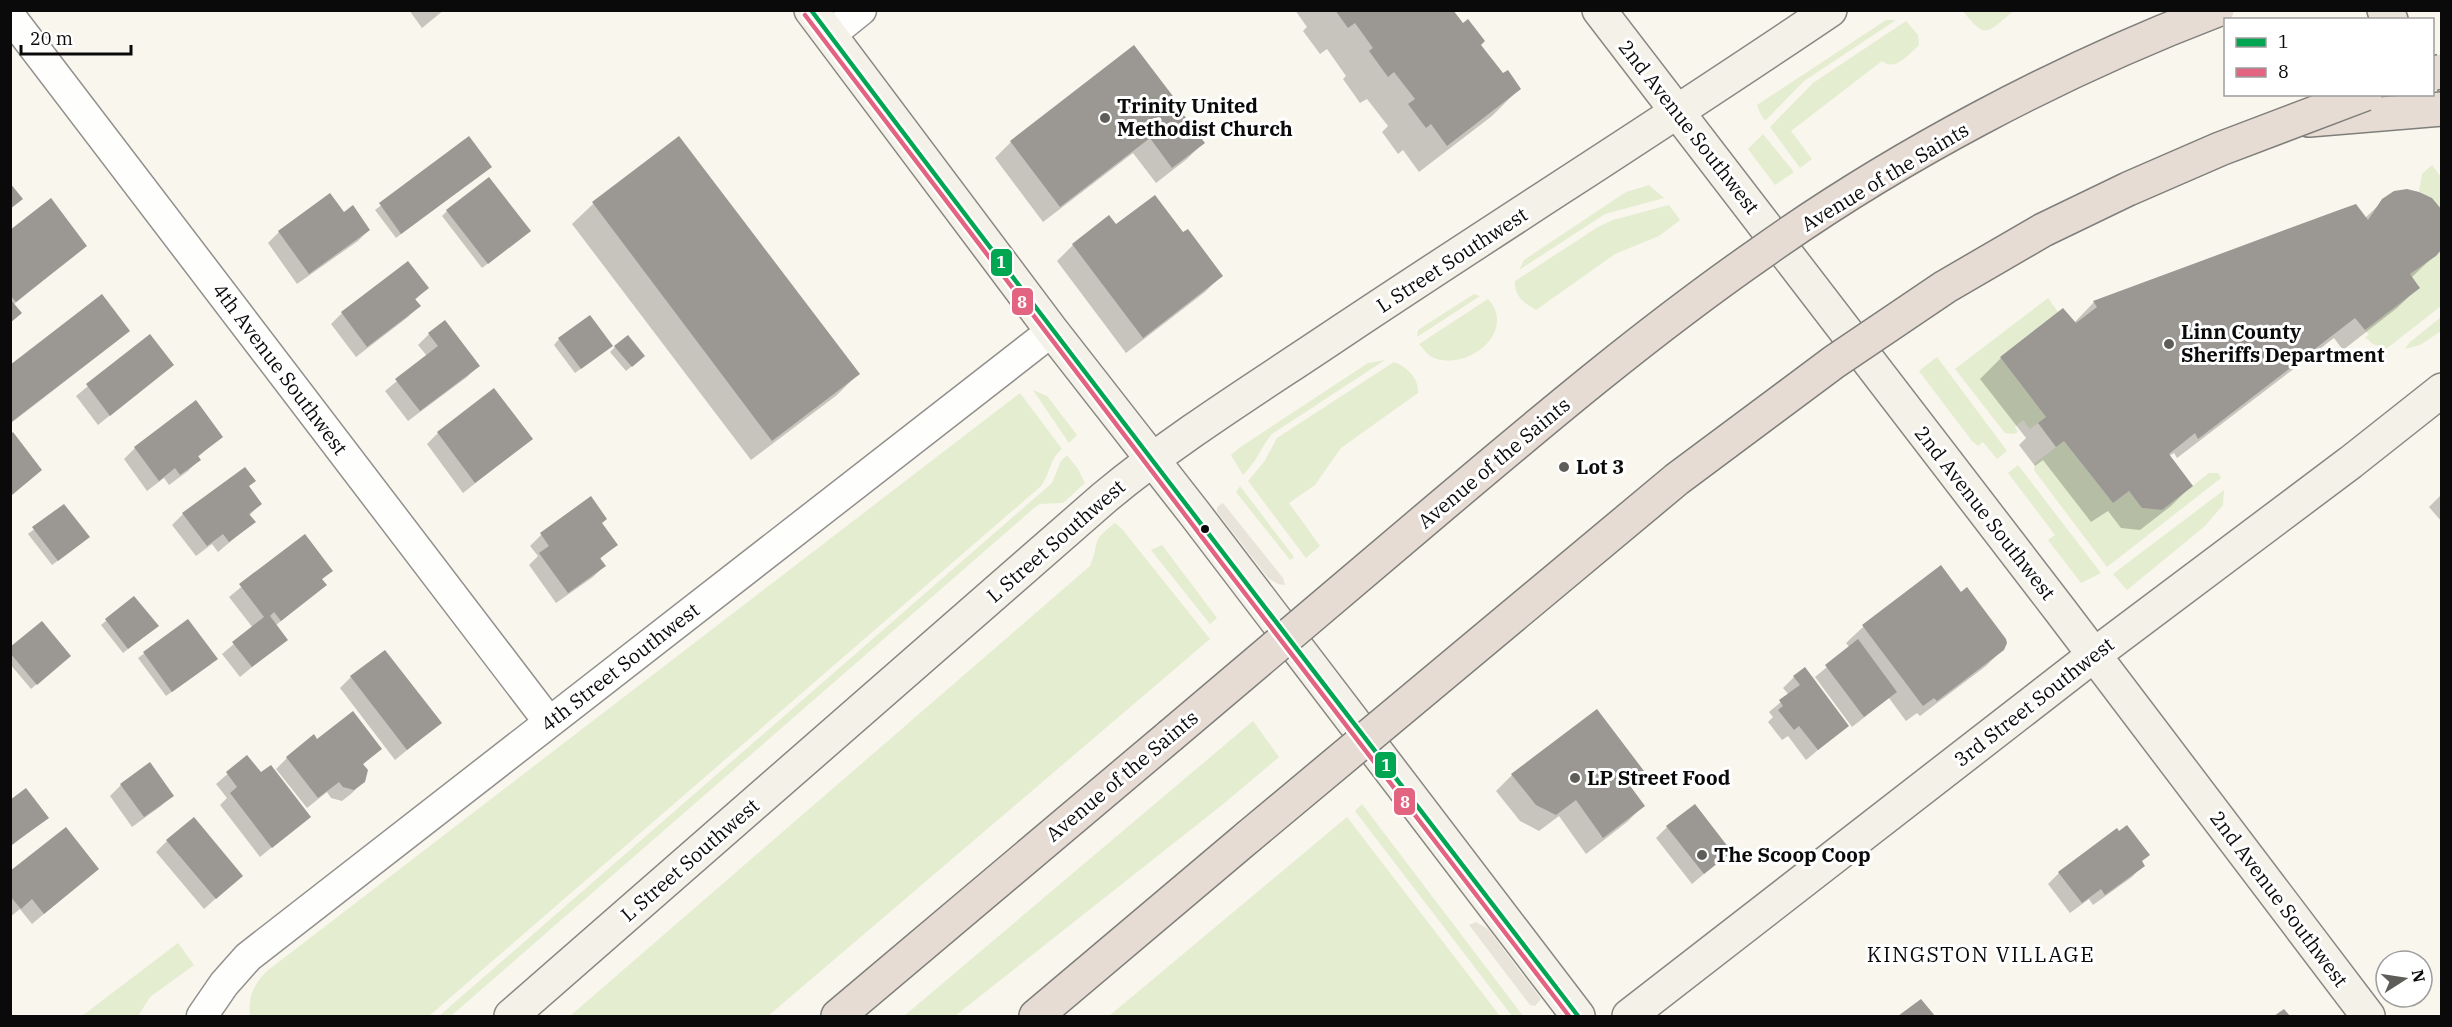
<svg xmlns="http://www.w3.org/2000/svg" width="2452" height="1027" font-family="'IBM Plex Serif',serif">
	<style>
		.green { fill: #e4edcf }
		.plaza { fill: #e8e4da }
		.shadow { fill: #0003 }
		.building { fill: #9b9894 }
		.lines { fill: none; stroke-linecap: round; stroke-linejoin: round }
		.minor-casing { stroke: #92908d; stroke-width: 33 }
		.secondary-casing { stroke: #888783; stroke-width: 36 }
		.primary-casing { stroke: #7f7e7a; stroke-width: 36 }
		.motorway-casing { stroke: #7f7e7a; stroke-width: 36 }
		.minor { stroke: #fefefc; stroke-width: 30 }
		.secondary { stroke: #f3f1e8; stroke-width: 33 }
		.primary { stroke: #eae4d8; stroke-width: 33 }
		.motorway { stroke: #e7dcd4; stroke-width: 33 }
		.motorway-bridge-casing { stroke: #7f7e7a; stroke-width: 36; stroke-linecap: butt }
		.motorway-bridge { stroke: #e7dcd4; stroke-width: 33 }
		.bus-1-casing { stroke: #fff; stroke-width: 9 }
		.bus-2-casing { stroke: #fff; stroke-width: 9 }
		.bus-1 { stroke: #00a651; stroke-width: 4.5 }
		.bus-2 { stroke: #e36480; stroke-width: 4.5 }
		.poi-dot { fill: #5e5d5a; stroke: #fff; stroke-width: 2 }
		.bus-dot { fill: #0a0a0a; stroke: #fff; stroke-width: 2 }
		.labels { text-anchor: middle; stroke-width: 6; stroke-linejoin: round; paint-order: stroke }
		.poi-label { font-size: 20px; font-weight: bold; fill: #0a0a0a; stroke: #fff; text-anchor: start }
		.street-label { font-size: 20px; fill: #0a0a0a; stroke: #fff }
		.neighbourhood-label { font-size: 21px; letter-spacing: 1.5px; fill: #0a0a0a; stroke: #fff }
		.line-badge { stroke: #fff; stroke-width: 2 }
		.badge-label { font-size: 16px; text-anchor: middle; font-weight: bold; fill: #fff }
	</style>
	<rect width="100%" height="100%" fill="#f9f6ee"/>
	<!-- green -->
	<g class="green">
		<path d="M1963 11H2014C1987 32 1986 41 1963 11Z"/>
		<polygon points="1886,20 1896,20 1804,81 1765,121 1760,113 1757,105"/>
		<path d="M1906 21 1918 35 1919 45 1916 48C1906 57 1895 71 1882 61L1791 131 1812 159 1800 168 1770 127 1813 83Z"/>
		<polygon points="1763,134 1794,172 1775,185 1748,149"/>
		<polygon points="2432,165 2441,177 2441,210 2432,198 2419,192 2422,174"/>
		<polygon points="1649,185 1664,198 1605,214 1519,270 1524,260 1626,192"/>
		<path d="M1669 205 1680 220 1659 236 1615 254 1536 310C1524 303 1514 296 1515 281L1598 227 1613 220Z"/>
		<polygon points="2441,249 2441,306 2386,349 2373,344 2365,337 2369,335 2365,330 2420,288 2410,274 2436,256"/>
		<polygon points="1474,294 1480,296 1417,337 1418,330"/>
		<polygon points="2048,298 2058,312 2000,357 2046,417 2030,429 2023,420 2015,427 2018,432 2014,434 2005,433 1955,369"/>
		<path d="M1488 299C1517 331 1470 369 1437 359 1429 357 1424 350 1419 344Z"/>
		<polygon points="2441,317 2441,331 2420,345 2405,349 2409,343"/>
		<polygon points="1937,357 2007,451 1997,459 1983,442 1978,446 1972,441 1919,371"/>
		<path d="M1385 360 1272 434C1261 447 1256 463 1243 475L1231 455 1239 448 1368 363Z"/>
		<path d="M1394 362C1407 367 1419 378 1418 393L1341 448 1315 485 1289 503 1320 546 1306 558 1248 481 1264 462 1277 438Z"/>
		<polygon points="1033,390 1047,396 1077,435 1069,443"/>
		<path d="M1020 393 1062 449C1050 458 1050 474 1041 486L429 1016H250C248 997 253 985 267 971Z"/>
		<polygon points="2064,441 2113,503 2129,491 2142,508 2162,510 2209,473 2218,473 2221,478 2107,567 2034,470 2035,463"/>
		<polygon points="1067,455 1078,469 1085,483 1063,503 1040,504 1034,508 451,1016 439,1016 1052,483 1061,461"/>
		<polygon points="2018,465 2101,573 2081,583 2048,540 2055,535 2008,473"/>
		<polygon points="1240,486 1294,557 1290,560 1236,492"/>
		<polygon points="2224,490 2223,505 2205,526 2127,590 2113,574"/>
		<path d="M1115 523 1122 529 1210 639 768 1016H570L1090 566C1101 540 1089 543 1115 523Z"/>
		<polygon points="1162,545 1217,618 1210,624 1151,550"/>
		<polygon points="1253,721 1279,757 1222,805 955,1016 904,1016"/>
		<polygon points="1362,804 1523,1016 1512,1016 1355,811"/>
		<polygon points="1347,817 1500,1016 1109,1016"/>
		<polygon points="178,943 194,965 150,997 138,1016 82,1016"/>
	</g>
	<!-- plaza -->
	<g class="plaza">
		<polygon points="1223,503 1283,578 1285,585 1278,584 1268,578 1217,512 1217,507"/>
		<polygon points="1476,922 1488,929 1541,999 1535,1006 1530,1005 1469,925"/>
	</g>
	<!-- shadow -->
	<g class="shadow">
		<polygon points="409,10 444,10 422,28"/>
		<polygon points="1295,10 1451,10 1502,75 1519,89 1492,116 1419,172 1403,150 1398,154 1382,132 1388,126 1367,99 1360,103 1343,79 1346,76 1327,49 1320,54 1303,31 1307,27"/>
		<polygon points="1181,114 1203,143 1187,159 1156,183 1133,153 1043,222 995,158 1011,142"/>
		<polygon points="469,138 484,172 396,238 375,210"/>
		<polygon points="679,138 858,374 837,395 751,460 572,224 593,204"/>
		<polygon points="2383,201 2435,255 2411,278 2418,288 2397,308 2343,350 2334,338 2177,458 2174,453 2169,456 2191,486 2171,506 2140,530 2121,528 2108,511 2091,522 2043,460 2035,466 2019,445 2026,438 1980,379 2001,358 2063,310 2074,323 2094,302 2365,218"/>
		<polygon points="447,211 524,236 482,268 442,216"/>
		<polygon points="343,214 369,230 358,241 297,284 268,243 279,232"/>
		<polygon points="1116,226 1183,234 1221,276 1205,292 1126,353 1057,261 1073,245"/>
		<polygon points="10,232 85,246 13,305 10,322"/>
		<polygon points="427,288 415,300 419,306 408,317 356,357 331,324 342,313"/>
		<polygon points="128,331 117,341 10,424 10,367"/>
		<polygon points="429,334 478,366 467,377 408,421 385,391 427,356 418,345"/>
		<polygon points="149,336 172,365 98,425 76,396"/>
		<polygon points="559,339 605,351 575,373 554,345"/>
		<polygon points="615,347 638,361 626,371 610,352"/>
		<polygon points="196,402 221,436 198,457 199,460 188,471 169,485 164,478 147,491 124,459 135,448"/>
		<polygon points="438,433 531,439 463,493 427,444"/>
		<polygon points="10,436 35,475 10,495"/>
		<polygon points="248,487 260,504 249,516 254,522 218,552 212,544 196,556 172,525 183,514"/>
		<polygon points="2442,494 2442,522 2429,507"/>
		<polygon points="590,498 600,523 616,544 599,560 604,566 593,577 556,603 529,565 538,556 530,546 541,535"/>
		<polygon points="64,506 83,542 52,565 28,534"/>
		<polygon points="304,536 331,570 321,580 325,585 275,626 286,639 240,677 222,654 253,628 229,597"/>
		<polygon points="1941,567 2003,649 1986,666 1920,716 1917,713 1906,721 1889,698 1852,727 1815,677 1850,648 1846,643 1863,627"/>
		<polygon points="134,598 151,631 123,653 101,625"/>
		<polygon points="188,621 211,664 166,696 138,658"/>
		<polygon points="10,649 64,661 31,689 10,664"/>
		<polygon points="351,677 440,723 395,760 340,688"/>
		<polygon points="1794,677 1847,726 1806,760 1788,736 1782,740 1768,722 1773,717 1769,712 1789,695 1783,688"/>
		<polygon points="316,741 380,749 362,765 364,781 352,793 342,801 331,798 327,792 307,808 276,769 287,758"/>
		<polygon points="247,757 261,775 309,817 260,857 220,805 227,798 216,784"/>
		<polygon points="1642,771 1627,785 1643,806 1627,822 1586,854 1559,816 1539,831 1520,821 1496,791 1512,775"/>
		<polygon points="121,785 172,795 161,806 132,827 110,796"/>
		<polygon points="10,802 47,817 10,847"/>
		<polygon points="1667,827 1730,852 1692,884 1656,838"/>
		<polygon points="167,841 241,876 204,909 156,852"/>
		<polygon points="2141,862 2143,865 2132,877 2093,905 2089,899 2070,913 2048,884 2059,873"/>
		<polygon points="97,869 32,924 20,909 10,917 10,873"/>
	</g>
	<!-- building -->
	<g class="building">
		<polygon points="1335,10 1453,10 1463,23 1468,19 1485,41 1481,45 1503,73 1508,70 1521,89 1447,146 1431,124 1426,128 1408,104 1415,99 1394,72 1388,77 1369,51 1373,48 1355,23 1348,28"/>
		<polygon points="1134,45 1185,112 1183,114 1205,143 1172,168 1150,138 1060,207 1010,141"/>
		<polygon points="469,136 492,167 401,234 379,203"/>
		<polygon points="679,136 860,374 772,441 592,202"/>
		<polygon points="489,177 531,231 488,264 446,210"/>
		<polygon points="10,183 23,199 10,209"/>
		<polygon points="2407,189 2419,192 2432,198 2442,210 2442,249 2436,256 2410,274 2420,288 2365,330 2355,318 2198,439 2195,433 2169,454 2193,486 2162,510 2142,508 2129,491 2113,503 2064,441 2056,447 2038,423 2046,417 2000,357 2063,308 2076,323 2097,307 2093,301 2339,210 2356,204 2368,220 2382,199 2394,191"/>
		<polygon points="330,193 344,212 353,205 370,230 309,274 278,231"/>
		<polygon points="1155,195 1183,232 1188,229 1223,276 1143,338 1072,244 1109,215 1116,224"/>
		<polygon points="51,198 87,246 16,302 10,295 10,230"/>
		<polygon points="408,261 429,288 415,299 421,306 367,347 341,312"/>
		<polygon points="102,294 130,331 10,423 10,365"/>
		<polygon points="10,299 22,313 10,323"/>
		<polygon points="590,315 613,346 581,369 558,338"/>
		<polygon points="445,320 480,366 420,411 395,379 438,346 428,333"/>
		<polygon points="150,334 174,365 110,416 86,384"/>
		<polygon points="628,335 645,356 632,367 614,346"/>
		<polygon points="494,388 533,439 475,483 437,432"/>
		<polygon points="196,400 223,437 198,456 201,460 180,475 175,468 159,481 134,447"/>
		<polygon points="13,432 42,470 12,495 10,435"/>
		<polygon points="245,467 256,481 249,486 262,504 249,514 256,522 229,542 223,534 207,546 182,513"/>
		<polygon points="591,496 607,519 602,523 618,545 600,558 606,566 568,593 539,553 549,546 540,533"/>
		<polygon points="64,504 90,537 58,561 32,527"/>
		<polygon points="305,534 333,571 322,579 327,585 281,621 274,612 270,616 288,640 252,667 232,642 264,617 239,584"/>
		<polygon points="1941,565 1961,592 1967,587 2006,639 2007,643 2004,650 1937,701 1934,698 1923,706 1862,625"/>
		<polygon points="134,596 159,626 128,649 105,619"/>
		<polygon points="188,619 218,659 172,692 143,652"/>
		<polygon points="42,621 71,656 37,685 10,653 10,647"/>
		<polygon points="1858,639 1897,692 1864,717 1825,665"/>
		<polygon points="385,650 442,723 407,750 350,676"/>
		<polygon points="1805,667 1849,726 1818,750 1799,726 1794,730 1778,710 1783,706 1779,700 1800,685 1793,676"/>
		<polygon points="1597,709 1644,771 1628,783 1645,806 1603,838 1576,800 1556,815 1536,805 1511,774"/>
		<polygon points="353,711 382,749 363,764 368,770 365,782 354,790 343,787 339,782 318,798 286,757 314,734 317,739"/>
		<polygon points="247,755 261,772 271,765 311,817 272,848 230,793 237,787 226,772"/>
		<polygon points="150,762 174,796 144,817 120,784"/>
		<polygon points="26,788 49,818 10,846 10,800"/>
		<polygon points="1695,804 1732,852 1704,874 1666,826"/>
		<polygon points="194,817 243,876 216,899 166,840"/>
		<polygon points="2127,825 2150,855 2142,861 2145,866 2105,895 2101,889 2082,903 2058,872 2117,828 2119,831"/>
		<polygon points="66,827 99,869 44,914 32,899 21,909 10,896 10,871"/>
		<polygon points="1921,999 1935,1016 1898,1016"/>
		<polygon points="2284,1009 2290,1016 2274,1016"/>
	</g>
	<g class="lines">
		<!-- minor casing -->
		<g class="minor-casing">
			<g id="minor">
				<polyline points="10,16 549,722"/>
				<polyline points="830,35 861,10"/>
				<polyline points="202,1016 224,984 248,957 1052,331"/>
			</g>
		</g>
		<!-- secondary casing -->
		<g class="secondary-casing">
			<g id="secondary">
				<polyline points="811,10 1052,331 1195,514 1578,1016"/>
				<polyline points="1599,10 2060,610 2368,1016"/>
				<path d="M511 1016 1105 497C1180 435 1262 385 1342 331 1504 223 1669 119 1830 10"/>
				<polyline points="1629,1016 2094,655 2351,462 2442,390"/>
			</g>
		</g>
		<!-- primary casing -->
		<g class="primary-casing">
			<polyline id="primary" points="2384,10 2391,20"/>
		</g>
		<!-- motorway casing -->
		<g class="motorway-casing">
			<g id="motorway">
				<polyline points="2309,120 2442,109"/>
				<polyline points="838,1016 1170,736"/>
				<polyline points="1036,1016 1248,837"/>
			</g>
		</g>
		<!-- minor -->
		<use href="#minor" class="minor"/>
		<!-- secondary -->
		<use href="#secondary" class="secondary"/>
		<!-- primary -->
		<use href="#primary" class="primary"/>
		<!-- motorway -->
		<use href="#motorway" class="motorway"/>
		<!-- motorway-bridge casing -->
		<g class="motorway-bridge-casing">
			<g id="motorway-bridge">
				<polyline points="2432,74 2442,71"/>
				<path d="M1170 736C1262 658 1354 581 1445 503 1547 417 1649 331 1758 255 1895 157 2060 70 2217 10"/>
				<polyline points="1248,837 1677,479 1834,362 1945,287 2043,230 2128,189 2220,149 2365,94"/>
			</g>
		</g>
		<!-- motorway-bridge -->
		<use href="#motorway-bridge" class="motorway-bridge"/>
		<!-- bus-1 casing -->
		<g class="bus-1-casing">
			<path id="bus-1" d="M811 10C1064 348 1322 681 1578 1016"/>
		</g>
		<!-- bus-2 casing -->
		<g class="bus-2-casing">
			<path id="bus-2" d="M805 15C1057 350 1314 683 1569 1016"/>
		</g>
		<!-- bus-1 -->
		<use href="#bus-1" class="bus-1"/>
		<!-- bus-2 -->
		<use href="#bus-2" class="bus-2"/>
	</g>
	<!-- markers -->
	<g class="poi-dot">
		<circle cx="1105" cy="118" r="6"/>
		<circle cx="2169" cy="344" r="6"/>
		<circle cx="1564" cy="467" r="6"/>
		<circle cx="1575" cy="778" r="6"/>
		<circle cx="1702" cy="855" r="6"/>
	</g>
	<circle class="bus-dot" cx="1205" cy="529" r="5"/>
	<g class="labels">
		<!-- poi labels -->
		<g class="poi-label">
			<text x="1117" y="113">Trinity United<tspan x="1117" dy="23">Methodist Church</tspan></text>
			<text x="2181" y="339">Linn County<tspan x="2181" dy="23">Sheriffs Department</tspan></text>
			<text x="1576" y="474">Lot 3</text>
			<text x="1587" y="785">LP Street Food</text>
			<text x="1714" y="862">The Scoop Coop</text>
		</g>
		<!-- street labels -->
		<g class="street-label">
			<text transform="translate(1689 127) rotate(52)" y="7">2nd Avenue Southwest</text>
			<text transform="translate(1885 177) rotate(-31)" y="7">Avenue of the Saints</text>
			<text transform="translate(1452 260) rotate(-33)" y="7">L Street Southwest</text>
			<text transform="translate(280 369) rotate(53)" y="7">4th Avenue Southwest</text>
			<text transform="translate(1494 463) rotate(-40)" y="7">Avenue of the Saints</text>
			<text transform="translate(1985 513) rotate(52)" y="7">2nd Avenue Southwest</text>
			<text transform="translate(1056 541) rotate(-41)" y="7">L Street Southwest</text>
			<text transform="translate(620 667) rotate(-38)" y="7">4th Street Southwest</text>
			<text transform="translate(2034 702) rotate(-38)" y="7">3rd Street Southwest</text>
			<text transform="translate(1122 776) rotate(-40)" y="7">Avenue of the Saints</text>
			<text transform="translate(690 860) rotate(-41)" y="7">L Street Southwest</text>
			<text transform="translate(2279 899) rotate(53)" y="7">2nd Avenue Southwest</text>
		</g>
		<!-- neighbourhood labels -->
		<g class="neighbourhood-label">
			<text x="1981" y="962">KINGSTON VILLAGE</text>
		</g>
	</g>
	<g class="line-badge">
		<rect x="990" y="248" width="23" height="29" rx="6" fill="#00a651"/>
		<rect x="1011" y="287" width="23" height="29" rx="6" fill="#e36480"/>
		<rect x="1374" y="751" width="23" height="28" rx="6" fill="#00a651"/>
		<rect x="1393" y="787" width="23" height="29" rx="6" fill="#e36480"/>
	</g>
	<g class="badge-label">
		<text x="1001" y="268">1</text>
		<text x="1022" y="308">8</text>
		<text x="1386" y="771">1</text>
		<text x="1405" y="808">8</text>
	</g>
	<!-- border -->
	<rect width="2452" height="1027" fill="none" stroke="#0a0a0a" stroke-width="24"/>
	<!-- legend -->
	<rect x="2224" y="18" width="210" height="78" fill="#ffffff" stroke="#9d9d9d" stroke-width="1.5"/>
	<rect x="2236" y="38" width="30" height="9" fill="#00a651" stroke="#9d9d9d" stroke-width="1.5"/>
	<text x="2278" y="48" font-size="18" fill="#0a0a0a">1</text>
	<rect x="2236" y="68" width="30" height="9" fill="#e36480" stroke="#9d9d9d" stroke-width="1.5"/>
	<text x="2278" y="78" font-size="18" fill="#0a0a0a">8</text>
	<!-- north arrow -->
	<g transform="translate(2404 979) rotate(78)"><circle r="28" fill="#ffffff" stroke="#9d9d9d" stroke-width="1.5"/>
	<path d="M0-4.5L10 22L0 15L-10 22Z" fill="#5e5d5a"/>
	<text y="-9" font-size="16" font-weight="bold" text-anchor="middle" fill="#0a0a0a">N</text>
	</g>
	<!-- scale -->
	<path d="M21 45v9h110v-9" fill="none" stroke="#0a0a0a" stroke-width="3"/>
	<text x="30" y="45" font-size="18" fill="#0a0a0a" stroke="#ffffff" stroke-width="4.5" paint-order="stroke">20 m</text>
</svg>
